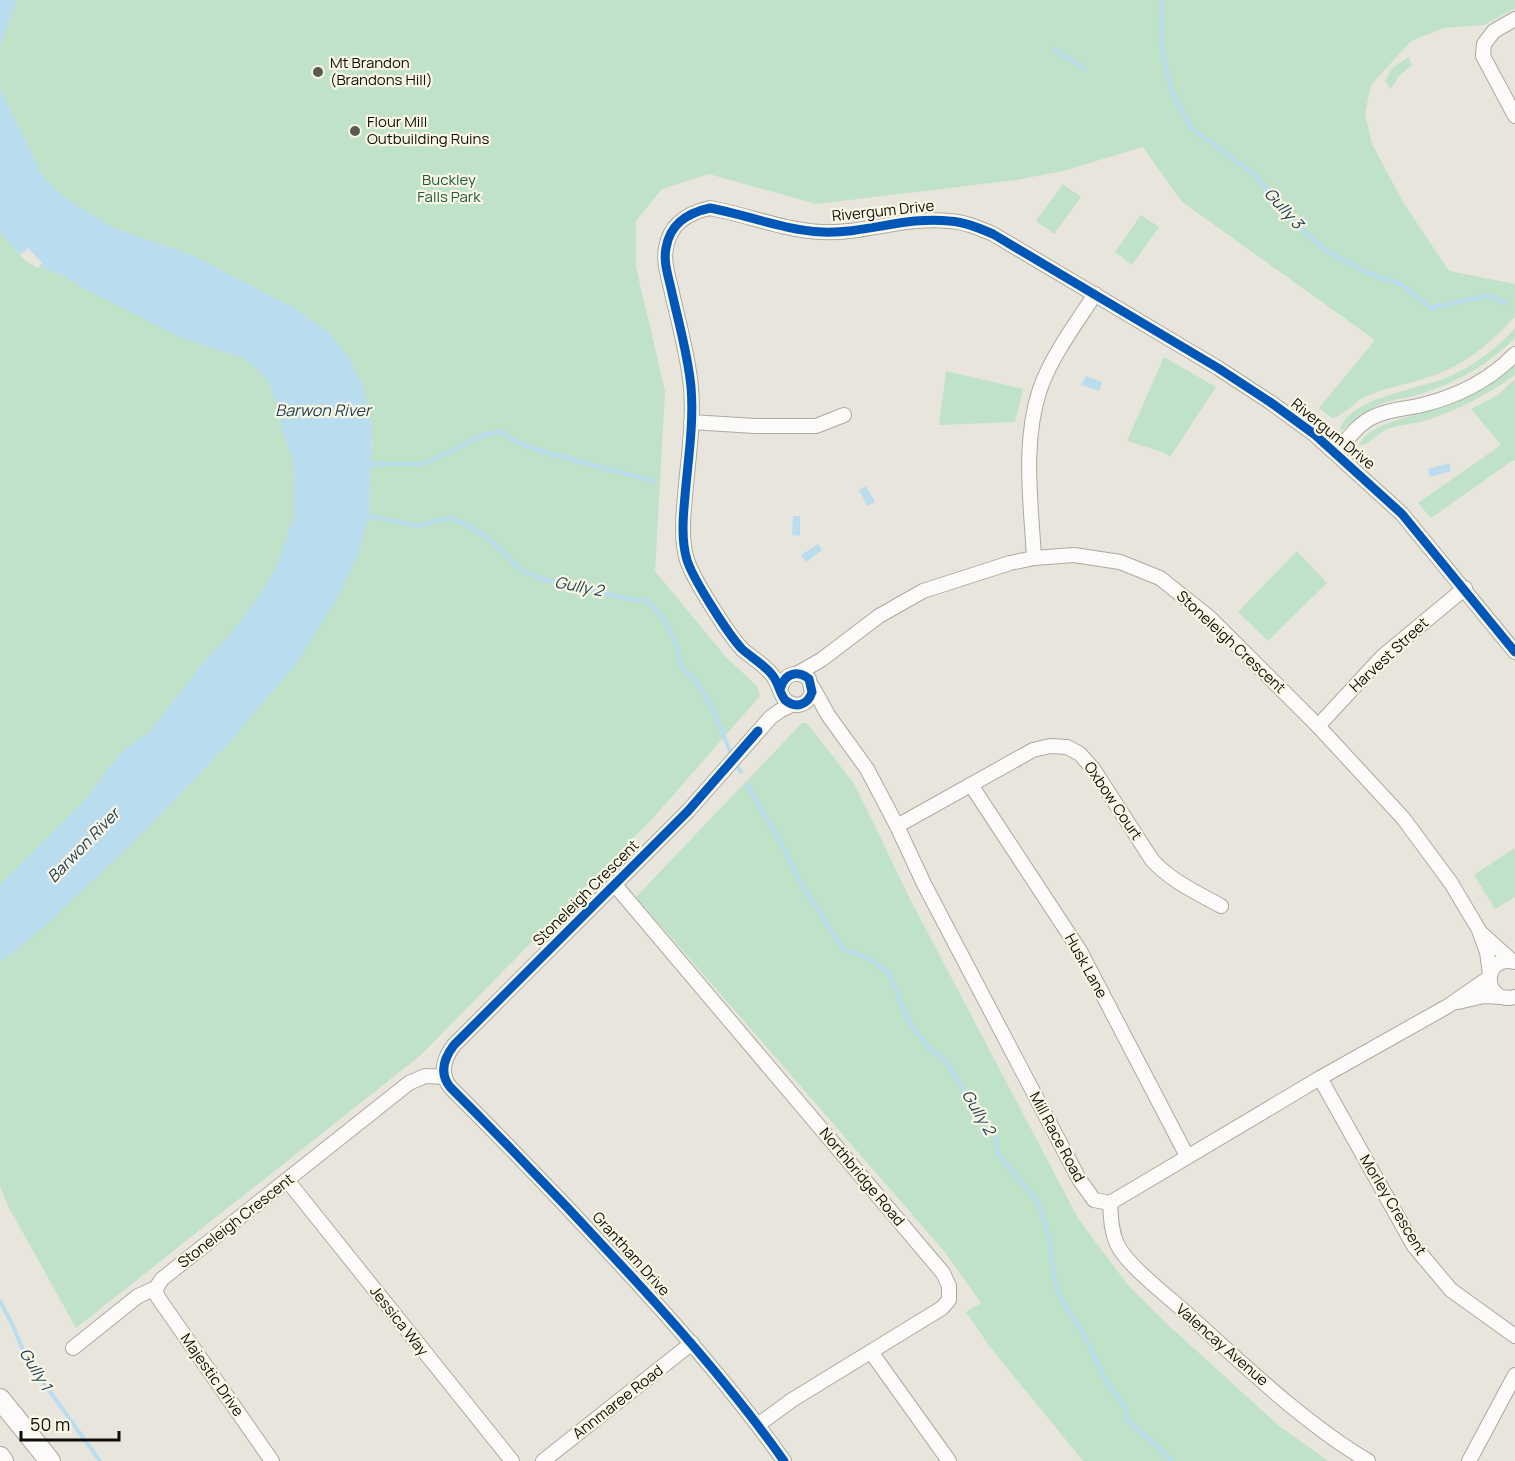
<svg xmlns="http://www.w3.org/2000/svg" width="1515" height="1461" font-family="Manrope,sans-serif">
<rect width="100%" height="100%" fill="#e8e6dc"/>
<g fill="#bfe2c8">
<path d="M17,0H1515V8L1484,25L1444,28L1411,41L1371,85L1365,114L1372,144L1403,202L1449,271L1515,284V316C1493,342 1462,367 1429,377C1408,384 1387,387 1367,396C1354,401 1345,416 1332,418L1319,408L1375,340L1181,201L1143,147L1063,171L1016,180L816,204L709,174L662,189L636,221V267L665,391L655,571L725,656L757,686L760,696L654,817L421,1055L76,1328L8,1206L0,1186V962L13,953L138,838L229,743L297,663L358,554L369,516L372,429L363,386L349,357L328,332L296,309L194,256L114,228L65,198L43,177L0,89V46Z"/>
<polygon points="1409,57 1412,65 1399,76 1391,89 1385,81 1392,68"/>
<polygon points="1063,184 1081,197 1054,234 1036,221"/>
<polygon points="1141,215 1159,227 1132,265 1115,252"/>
<polygon points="0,232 18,253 46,269 62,275 81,287 201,345 241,357 252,365 268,380 276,403 282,431 292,457 295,481 295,513 276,567 257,599 231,633 202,664 151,730 121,752 86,799 0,885"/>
<path d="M1515,328V338C1489,364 1458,382 1423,393C1409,398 1393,399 1378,405C1364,411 1354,424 1340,431C1345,398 1422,389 1448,377C1473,366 1497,349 1515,328Z"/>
<polygon points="1164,357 1216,387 1170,457 1165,453 1127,441"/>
<path d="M1515,366V374L1512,377C1485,396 1456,411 1424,421C1412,424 1399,425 1387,429C1377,434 1370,444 1359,446C1371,418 1429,415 1455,403C1477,393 1496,381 1515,366Z"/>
<polygon points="946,371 1023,389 1015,422 939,425"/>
<polygon points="1515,379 1515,461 1513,460 1431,518 1418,503 1501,445 1471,409 1498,395"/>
<polygon points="1297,551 1327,583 1268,641 1238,612"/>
<polygon points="802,723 807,723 855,785 910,899 1079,1220 1128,1285 1165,1322 1278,1425 1328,1461 1083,1461 990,1347 966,1312 981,1303 944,1251 636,897"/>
<polygon points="1515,848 1515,897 1495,909 1474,875"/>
</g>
<g fill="#badcef">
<polygon points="0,0 17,0 0,46"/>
<polygon points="0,89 43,177 65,198 114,228 194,256 296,309 328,332 349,357 363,386 372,429 369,516 358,554 340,594 297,663 229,743 138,838 48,923 13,953 0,962 0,885 86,799 121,752 151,730 202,664 231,633 257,599 276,567 295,513 295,481 292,457 282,431 276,403 268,380 252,365 241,357 201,345 176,335 81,287 62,275 46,269 18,253 0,232"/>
<polygon points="1086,376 1102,382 1099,391 1081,385"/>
<polygon points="1449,463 1451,471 1430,477 1428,469"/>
<polygon points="866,486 875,502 867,506 859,490"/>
<polygon points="793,516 800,516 800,536 792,535"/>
<polygon points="818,544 822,550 806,562 801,555"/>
</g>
<polygon fill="#e8e6dc" points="28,248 42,263 38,268 26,261 20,255"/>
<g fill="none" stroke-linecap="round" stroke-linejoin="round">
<g stroke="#badcef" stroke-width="4">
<polyline points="1162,0 1161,44 1171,90 1191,128 1254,174 1285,213 1324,249 1363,271 1402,285 1431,308 1488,296 1506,303"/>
<polyline points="1054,49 1085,69"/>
<polyline points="368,464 424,464 482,436 502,431 516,442 547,453 654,481"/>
<polyline points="364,515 418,526 448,518 463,523 487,537 521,570 542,579 633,600 644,599 664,618 675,642 683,670 695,679 712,707 732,756"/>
<polyline points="735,762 741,772"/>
<polyline points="747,785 784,848 799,880 844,950 868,958 889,973 910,1024 929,1048 947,1062 980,1117 994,1131 998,1154 1038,1202 1050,1240 1051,1257 1056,1287 1065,1306 1084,1335 1106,1381 1126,1408 1127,1420 1173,1461"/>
<polyline points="0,1301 12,1324 28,1361 100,1461"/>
</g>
<g stroke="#aaa9a2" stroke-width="16">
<g id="minor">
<polyline points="1515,19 1494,31 1484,44 1483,56 1515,116"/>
<polyline points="691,422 755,426 816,426 844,415"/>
<path d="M1336,452C1347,440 1358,424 1373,417C1389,409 1406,409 1422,405C1458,396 1489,381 1515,354"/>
<path d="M1034,558C1031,502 1022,443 1040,389C1052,355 1076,324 1095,294"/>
<polyline points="798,673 821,660 879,616 923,591 1010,563 1034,558 1074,555 1120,562 1160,578 1210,618 1318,726 1403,818 1451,883 1479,930 1487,952 1490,974"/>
<path d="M781,687C785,673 798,670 809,679L812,692C808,705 796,709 785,700C779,692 779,684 773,676C765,665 752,658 742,649C728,634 693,579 687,560C681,540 683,517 685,496C688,460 694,423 691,387C688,355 679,324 672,293C669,278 663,263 666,248C670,224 687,213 710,208C748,215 783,230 822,232C865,234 906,216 949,221C965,222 979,228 993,234L1218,368L1270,402L1314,434L1402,514L1515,652"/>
<polyline points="813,688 828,715 867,769 897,826 924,884 1079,1179 1094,1200 1110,1203 1320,1078 1448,1006 1490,977"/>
<polyline points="1318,726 1382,657 1465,588"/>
<polyline points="971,785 1080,951 1187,1156"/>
<path d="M897,826L1033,750L1050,746L1067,747L1080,754L1094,770L1152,860C1171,881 1196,892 1221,906"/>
<polyline points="615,885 943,1273 949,1286 949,1300 942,1308 792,1400 759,1424"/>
<polyline points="1482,934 1512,961"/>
<path d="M1515,962C1481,954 1482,1005 1515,997"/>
<polyline points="1458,1002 1484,996 1501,997"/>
<polyline points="1320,1078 1414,1246 1451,1290 1515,1336"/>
<polyline points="287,1180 512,1461"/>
<path d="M1110,1203C1111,1217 1111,1231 1117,1244C1126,1264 1166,1295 1184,1311C1241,1362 1302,1422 1368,1461"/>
<polyline points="156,1288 157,1296 272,1461"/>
<polyline points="73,1348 138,1296 156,1288 162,1279 409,1083 425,1076 445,1077"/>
<polyline points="871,1352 949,1461"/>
<polyline points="543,1461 692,1343"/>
<path d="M784,1461C741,1400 693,1344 642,1288C580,1220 516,1153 450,1087C439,1073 444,1058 454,1045L688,811L771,717L781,710L792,705"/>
<polyline points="1469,1461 1515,1375"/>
</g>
</g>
<g stroke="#aaa9a2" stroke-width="22">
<g id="highway">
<polyline points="0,1399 50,1461"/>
<polyline points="0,1457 3,1461"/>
</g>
</g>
<use href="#minor" stroke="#fcfbfa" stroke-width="14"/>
<use href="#highway" stroke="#fcfbfa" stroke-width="20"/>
<g stroke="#faf6e4" stroke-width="13">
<g id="cycleway">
<path d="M781,687C785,673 798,670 809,679L812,692C808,705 796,709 785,700C779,692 779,684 773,676C765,665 752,658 742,649C728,634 693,579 687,560C681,540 683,517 685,496C688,460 694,423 691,387C688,355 679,324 672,293C669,278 663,263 666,248C670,224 687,213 710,208C748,215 783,230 822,232C865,234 906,216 949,221C965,222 979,228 993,234L1218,368L1270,402L1314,434L1402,514L1515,652"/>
<path d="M758,731L688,811L454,1045C444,1058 439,1073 450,1087C516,1153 580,1220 642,1288C693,1344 741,1400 784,1461"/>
</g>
</g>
<use href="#cycleway" stroke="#0057b8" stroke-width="9"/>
</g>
<g fill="#5a5952" stroke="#faf6e4" stroke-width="2">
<circle cx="318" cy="72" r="6"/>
<circle cx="355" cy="131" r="6"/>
</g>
<g text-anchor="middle" stroke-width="4.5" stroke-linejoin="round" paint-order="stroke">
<g font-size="15" fill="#0e0d07" stroke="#faf6e4" text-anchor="start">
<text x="330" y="68">Mt Brandon<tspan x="330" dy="17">(Brandons Hill)</tspan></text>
<text x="367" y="127">Flour Mill<tspan x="367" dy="17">Outbuilding Ruins</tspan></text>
</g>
<g font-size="15" fill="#1c5d3d" stroke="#faf6e4">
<text x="449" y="185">Buckley<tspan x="449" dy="17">Falls Park</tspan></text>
</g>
<g font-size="15" fill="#0e0d07" stroke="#faf6e4">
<text transform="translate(883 211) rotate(-6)" y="5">Rivergum Drive</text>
<text transform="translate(1333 434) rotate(39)" y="5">Rivergum Drive</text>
<text transform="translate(1231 642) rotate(43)" y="5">Stoneleigh Crescent</text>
<text transform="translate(1389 655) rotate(-43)" y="5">Harvest Street</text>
<text transform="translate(1113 801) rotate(56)" y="5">Oxbow Court</text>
<text transform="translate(586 893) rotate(-45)" y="5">Stoneleigh Crescent</text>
<text transform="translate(1086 966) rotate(61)" y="5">Husk Lane</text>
<text transform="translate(1057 1137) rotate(62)" y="5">Mill Race Road</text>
<text transform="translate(862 1177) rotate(50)" y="5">Northbridge Road</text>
<text transform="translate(1393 1205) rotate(59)" y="5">Morley Crescent</text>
<text transform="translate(236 1221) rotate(-38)" y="5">Stoneleigh Crescent</text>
<text transform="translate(631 1254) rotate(48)" y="5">Grantham Drive</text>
<text transform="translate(399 1321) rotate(52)" y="5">Jessica Way</text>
<text transform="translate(1222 1345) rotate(41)" y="5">Valencay Avenue</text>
<text transform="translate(212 1375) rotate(55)" y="5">Majestic Drive</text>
<text transform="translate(618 1402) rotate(-38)" y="5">Annmaree Road</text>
</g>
<g font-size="16" font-style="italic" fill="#1d4157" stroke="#faf6e4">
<text transform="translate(1284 208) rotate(48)" y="6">Gully 3</text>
<text x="323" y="416">Barwon River</text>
<text transform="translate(579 586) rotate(11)" y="6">Gully 2</text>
<text transform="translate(83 845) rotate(-46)" y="6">Barwon River</text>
<text transform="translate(979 1112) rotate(59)" y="6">Gully 2</text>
<text transform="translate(36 1369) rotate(58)" y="6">Gully 1</text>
</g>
</g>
<path d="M21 1431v9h98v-9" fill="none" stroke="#0e0d07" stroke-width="3"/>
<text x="30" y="1431" font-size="18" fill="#0e0d07" stroke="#faf6e4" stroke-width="4.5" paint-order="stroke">50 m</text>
</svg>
